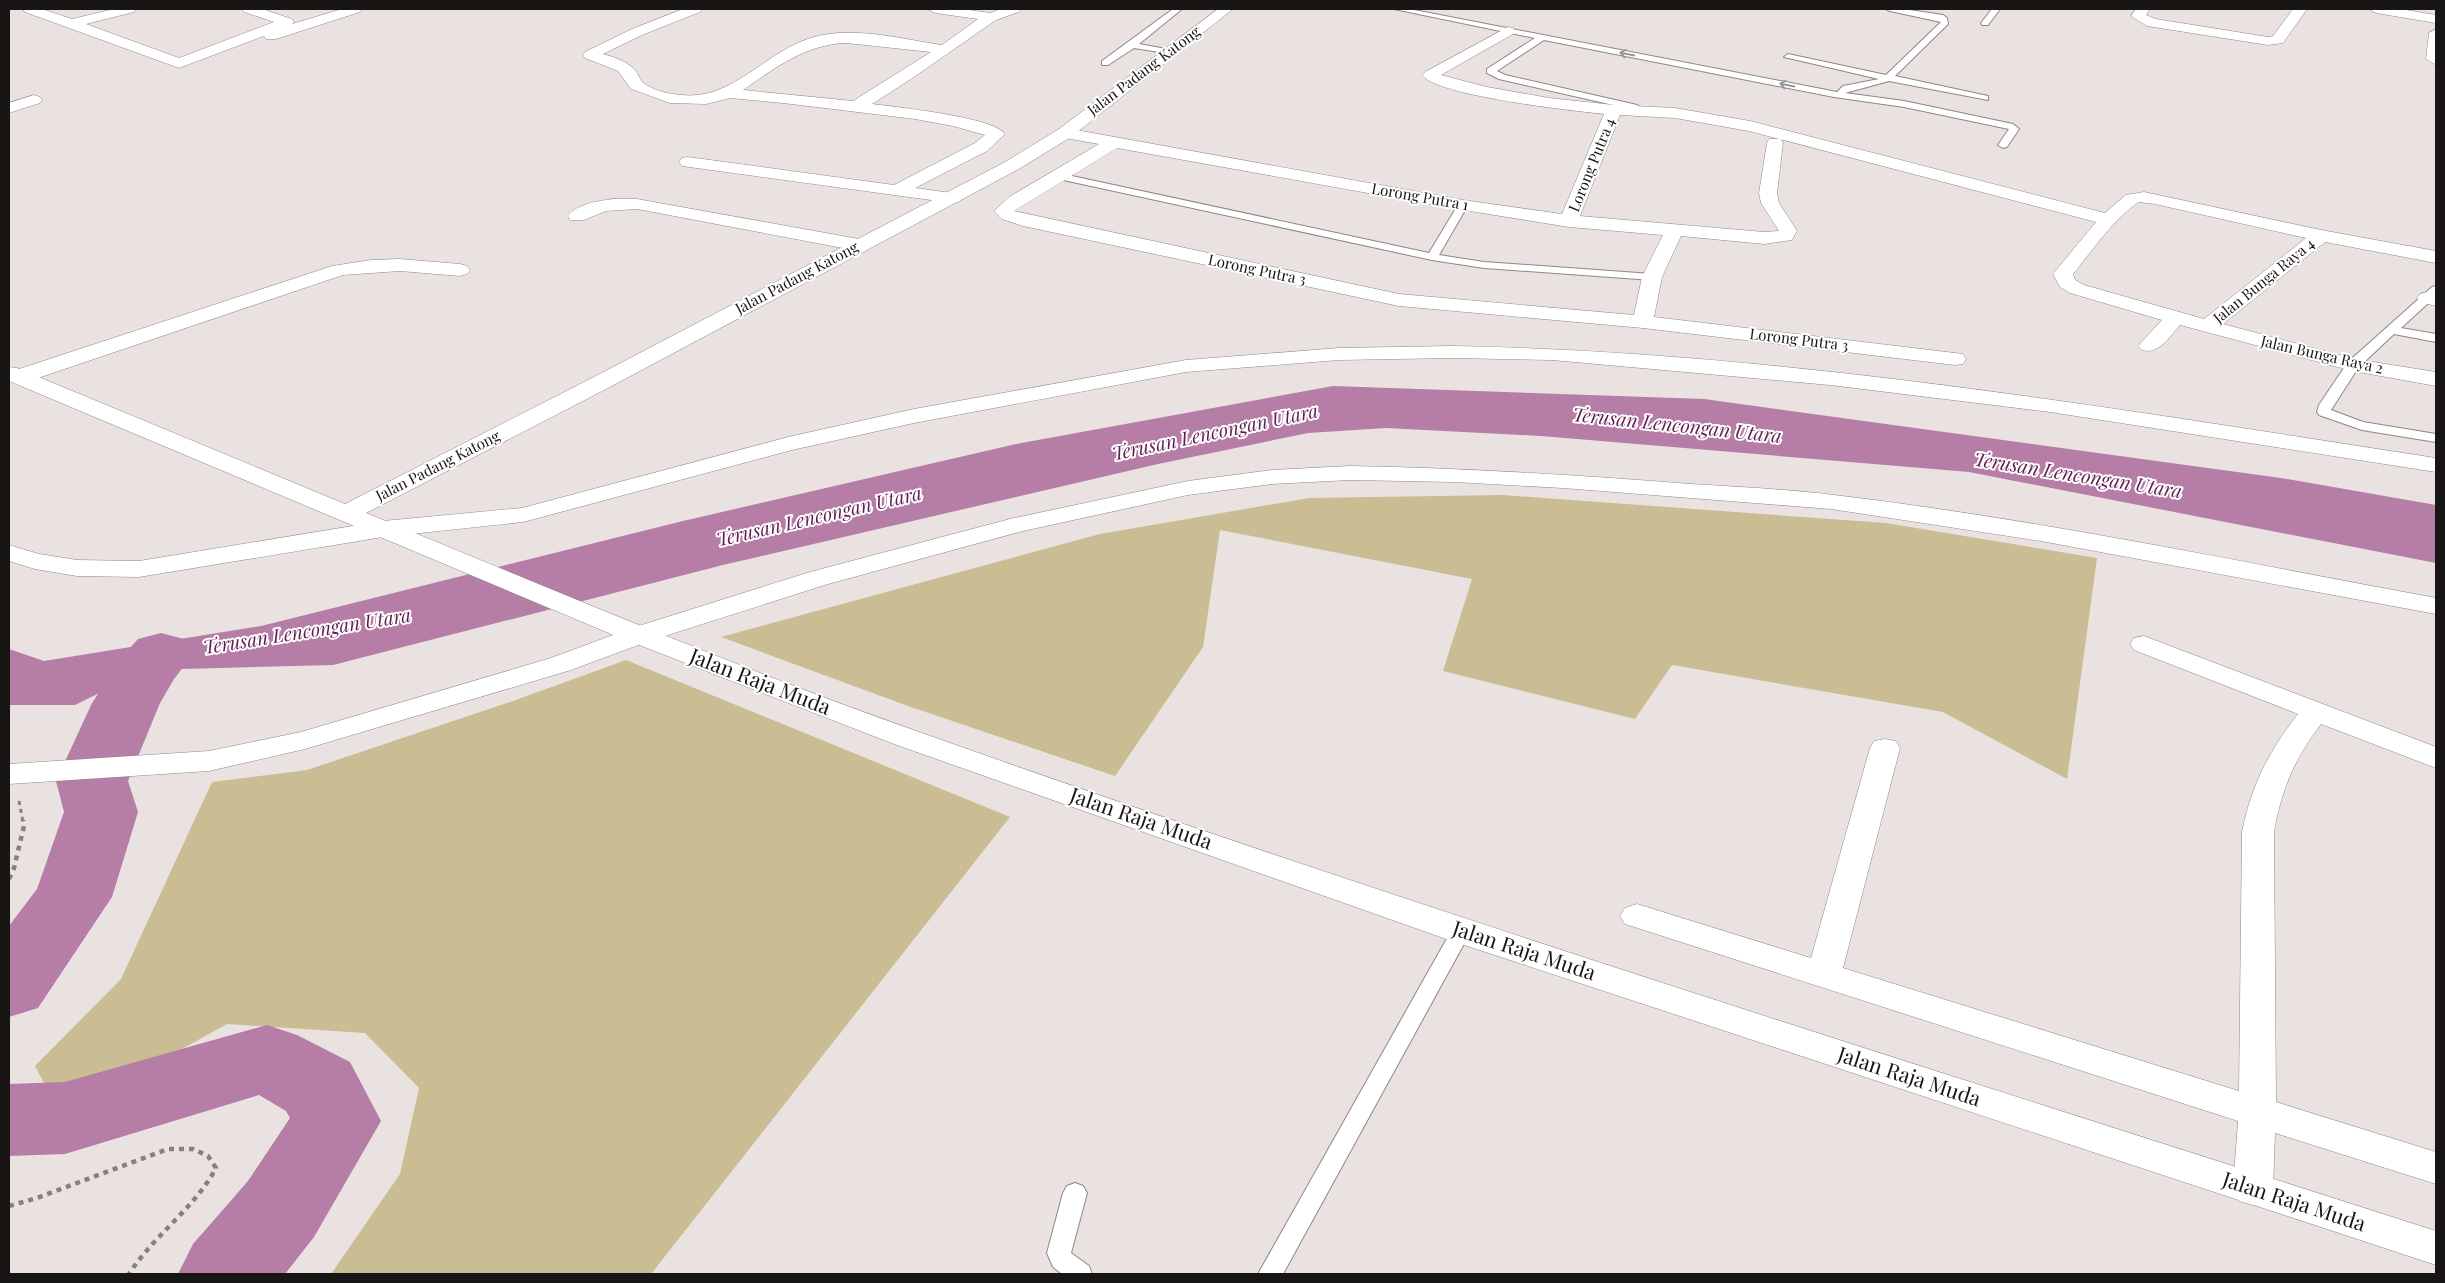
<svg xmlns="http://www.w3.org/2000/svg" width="2445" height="1283" font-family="'Playfair Display',serif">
<rect width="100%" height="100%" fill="#e9e2e0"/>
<g fill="#cabd93">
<polygon points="1502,495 1886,523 2097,558 2067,779 1943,712 1672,665 1635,719 1443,671 1472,579 1220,530 1203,647 1115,776 908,706 721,637 1100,534 1309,498"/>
<polygon points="626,660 1010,817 651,1274 331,1274 400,1174 419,1088 365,1033 227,1024 61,1116 35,1066 121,979 212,782 307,770 513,701"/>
</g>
<polygon fill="#b67da6" points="1333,386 1704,399 2281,478 2436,505 2436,563 1969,472 1541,436 1386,428 1308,433 1158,464 723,565 333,665 146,670 75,705 9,705 9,649 44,661 261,626 683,521 1016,444"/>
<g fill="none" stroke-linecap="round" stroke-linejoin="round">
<g fill="#b67da6" fill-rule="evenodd">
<polygon points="161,633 184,639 194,653 174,679 160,703 128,781 138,812 112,897 38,1008 9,1017 9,926 37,889 64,812 56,781 92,703 123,656 138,639"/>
<polygon points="267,1025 297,1035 350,1062 381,1121 314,1237 285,1274 178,1274 193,1244 248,1181 290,1118 286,1111 259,1095 65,1154 9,1156 9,1084 65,1082"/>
</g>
<g stroke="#8e8786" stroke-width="2">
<g id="service">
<polygon points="1173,9 1182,9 1139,44 1172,50 1172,54 1134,48 1108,65 1102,65 1102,61"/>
<polygon points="1394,9 1409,9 1837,92 1843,86 1879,79 1784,57 1788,54 1886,75 1941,22 1890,11 1886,9 1903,9 1943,15 1947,18 1948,24 1895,76 1988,96 1988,100 1889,81 1845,93 1904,101 2013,124 2019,129 2007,147 2003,148 1998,145 2009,129 1904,107 1834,97 1544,40 1497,71 1505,75 1637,105 1644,111 1639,114 1631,109 1499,79 1487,73 1487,69 1535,38"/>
<polygon points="1992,9 2000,9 1988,25 1982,25 1981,23"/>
<polygon points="1058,173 1429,253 1458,205 1463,202 1468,205 1439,255 1484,262 1652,274 1658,277 1652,280 1484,268 1432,260 1054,178 1053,176"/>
<polygon points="2436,286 2436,296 2401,328 2436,334 2436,342 2394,334 2358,368 2331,410 2363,422 2436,434 2436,442 2362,430 2319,415 2317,412 2319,405 2348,362 2432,287"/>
<polygon points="1461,924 1468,926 1471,931 1283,1274 1258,1274 1454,926"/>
<polygon points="1075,1183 1083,1186 1087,1193 1071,1253 1089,1266 1092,1274 1062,1274 1053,1267 1047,1253 1063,1193 1067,1186"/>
</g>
</g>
<g stroke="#8e8786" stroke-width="1">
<g id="minor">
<polygon points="23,9 42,9 72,19 114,9 136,9 134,12 86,24 179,58 274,22 244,12 242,9 262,9 292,19 294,22 292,24 342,9 362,9 360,12 276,39 266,39 264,36 179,68 25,12"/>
<path d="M683,9H702L700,12L642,35L603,54C614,57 626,61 634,69C638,73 640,81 645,84C655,91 669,94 681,95C733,101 766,50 814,37C854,26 901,39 942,45L978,19L935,13L928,9H963L990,13L1001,9H1021L1019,12L996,20L911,79L872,104C895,107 994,117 1005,134L987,151L915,188L959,194L962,198L959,202L953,203L682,166L679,162L682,158L688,157L894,185L975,143L985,135L953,126L915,119L783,103L730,98L706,104L670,103L631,89L618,71L585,58L583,55L585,52L632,29ZM846,43L931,52L853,101L743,90C775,68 806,44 846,43Z"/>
<polygon points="2136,9 2150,9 2146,15 2156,19 2268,37 2273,36 2293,9 2307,9 2283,43 2268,45 2147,26 2131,16"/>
<polygon points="2369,9 2400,9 2436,15 2436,23 2376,13"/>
<path d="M1508,27L1513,28L1515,31L1513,34L1441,75L1487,87L1549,98L1614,105L1675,108L1750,121L2105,213L2126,195L2144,192L2321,230L2436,251V263L2325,242L2223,324L2354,359L2436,372V386L2353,371L2180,325C2169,337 2159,355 2142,350L2138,346L2162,320L2070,293L2060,287L2053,274L2096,222L1749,131L1675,118L1620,115L1580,216L1764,232L1779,231L1761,203L1759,193L1767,143L1769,139H1781L1783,143L1777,193L1779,203L1797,231L1792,240L1764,244L1681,236L1662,277L1654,317L1955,353L1963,354L1966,359L1963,364L1955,365L1643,328L1399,306L1023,226L1002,219L994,211L1009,197L1099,144L1059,137L1057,133L1059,129L1065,128L1463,200L1562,214L1604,114C1575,111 1437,96 1422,75L1425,72ZM1117,148L1463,210L1569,227L1663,235L1642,277L1634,315L1399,294L1014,211ZM2139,202L2155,204L2306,238L2204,319L2084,285L2075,280L2073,274C2091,252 2115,217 2139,202Z"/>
<polygon points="2436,29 2436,63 2434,64 2426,59 2429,33"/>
<polygon points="34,95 40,97 42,100 40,103 9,113 9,103"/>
<path d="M613,199H637L859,239L866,241L869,245L866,249L859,251L637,209L606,211L584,220H570L568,216C576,204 599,201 613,199Z"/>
<polygon points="400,259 460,264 467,266 470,270 467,274 460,276 400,271 343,275 26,382 18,384 9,379 10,372 332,266 371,260"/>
<polygon points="2427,292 2436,294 2436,306 2420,302 2417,298 2420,294"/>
<path d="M1453,346C1783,352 2110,408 2436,458V472L2050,412L1830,385L1552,360L1453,358L1339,360L1186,372L914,423L792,450L523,522L383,537L139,577L77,576L35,569L9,561V545L39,554L77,560L139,561L383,521L522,508L788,437L914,409L1186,360L1339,348Z"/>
<path d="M1350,466C1464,468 1577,475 1691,484C1738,487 1786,489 1834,495C2036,519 2236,561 2436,598V614L2041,541L1831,509L1563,488L1454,482L1350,480L1272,484L1188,495L1023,531L828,584L649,641L571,670L305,749L209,771L9,784V764L209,751L301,732L551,658L629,629L810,572L1010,519L1188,481L1272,470Z"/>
<path d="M2144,636L2436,747V768L2321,724C2295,758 2281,790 2274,832L2276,1102L2436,1152V1184L2275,1133L2273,1189L2267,1201L2253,1205L2239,1201L2233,1189L2238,1121L1625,924L1620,916L1625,908L1637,904L1811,958L1870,748L1874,741L1885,739L1896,741L1900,748L1843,968L2239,1091L2242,832C2251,786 2269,751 2298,714L2134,650L2130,644L2134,638Z"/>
</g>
</g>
<g stroke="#8e8786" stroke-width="1">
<path id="tertiary" d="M1218,9H1233L1071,137L1017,170L608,388L366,513C549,588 732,666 919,732C1421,910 1929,1068 2436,1231V1265L1449,940L894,744L611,634L9,381V367L17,368L345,504L592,378L1005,162L1059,129Z"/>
</g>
<polyline stroke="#868180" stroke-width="3" stroke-dasharray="4 4" stroke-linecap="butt" points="19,801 23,822"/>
<g stroke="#868180" stroke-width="4.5" stroke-dasharray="5 5" stroke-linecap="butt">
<polyline points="9,879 14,868 24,826 23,820"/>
<path d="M9,1206L37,1198L168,1149H193L208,1156L216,1168C194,1209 154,1235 129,1274"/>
</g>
<use href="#service" fill="#fff" fill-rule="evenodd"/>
<use href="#minor" fill="#fff" fill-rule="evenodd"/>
<use href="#tertiary" fill="#fff" fill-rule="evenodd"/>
</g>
<defs><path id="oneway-shaft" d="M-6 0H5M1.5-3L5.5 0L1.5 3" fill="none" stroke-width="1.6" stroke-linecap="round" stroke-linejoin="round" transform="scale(1.25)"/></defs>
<g stroke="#979696">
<use href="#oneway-shaft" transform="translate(1627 54) rotate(-169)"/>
<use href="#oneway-shaft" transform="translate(1787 85) rotate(-169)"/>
</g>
<g text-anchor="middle" stroke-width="4" stroke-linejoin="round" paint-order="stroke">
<g font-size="15" fill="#181615" stroke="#fff">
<text transform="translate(1144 71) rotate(-37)" y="5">Jalan Padang Katong</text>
<text transform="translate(1592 165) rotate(-68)" y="5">Lorong Putra 4</text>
<text transform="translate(1420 197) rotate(10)" y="5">Lorong Putra 1</text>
<text transform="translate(1257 270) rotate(12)" y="5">Lorong Putra 3</text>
<text transform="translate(797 278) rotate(-28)" y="5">Jalan Padang Katong</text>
<text transform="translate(2264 281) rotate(-39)" y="5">Jalan Bunga Raya 4</text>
<text transform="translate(1799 340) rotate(7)" y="5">Lorong Putra 3</text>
<text transform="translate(2322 355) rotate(13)" y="5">Jalan Bunga Raya 2</text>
<text transform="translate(438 466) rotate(-27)" y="5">Jalan Padang Katong</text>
</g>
<g font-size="19" font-style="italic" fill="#601c51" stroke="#fff">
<text transform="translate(1677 425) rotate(6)" y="7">Terusan Lencongan Utara</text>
<text transform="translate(1215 432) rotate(-12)" y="7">Terusan Lencongan Utara</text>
<text transform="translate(2078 475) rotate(9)" y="7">Terusan Lencongan Utara</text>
<text transform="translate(819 516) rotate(-13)" y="7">Terusan Lencongan Utara</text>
<text transform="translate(307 631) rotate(-9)" y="7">Terusan Lencongan Utara</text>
</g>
<g font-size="21" fill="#181615" stroke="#fff">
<text transform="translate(760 682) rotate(21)" y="7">Jalan Raja Muda</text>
<text transform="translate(1141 819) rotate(19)" y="7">Jalan Raja Muda</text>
<text transform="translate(1524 951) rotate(18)" y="7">Jalan Raja Muda</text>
<text transform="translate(1909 1077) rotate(18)" y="7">Jalan Raja Muda</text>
<text transform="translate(2294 1202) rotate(18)" y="7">Jalan Raja Muda</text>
</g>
</g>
<rect width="2445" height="1283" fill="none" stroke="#181615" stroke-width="20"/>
</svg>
